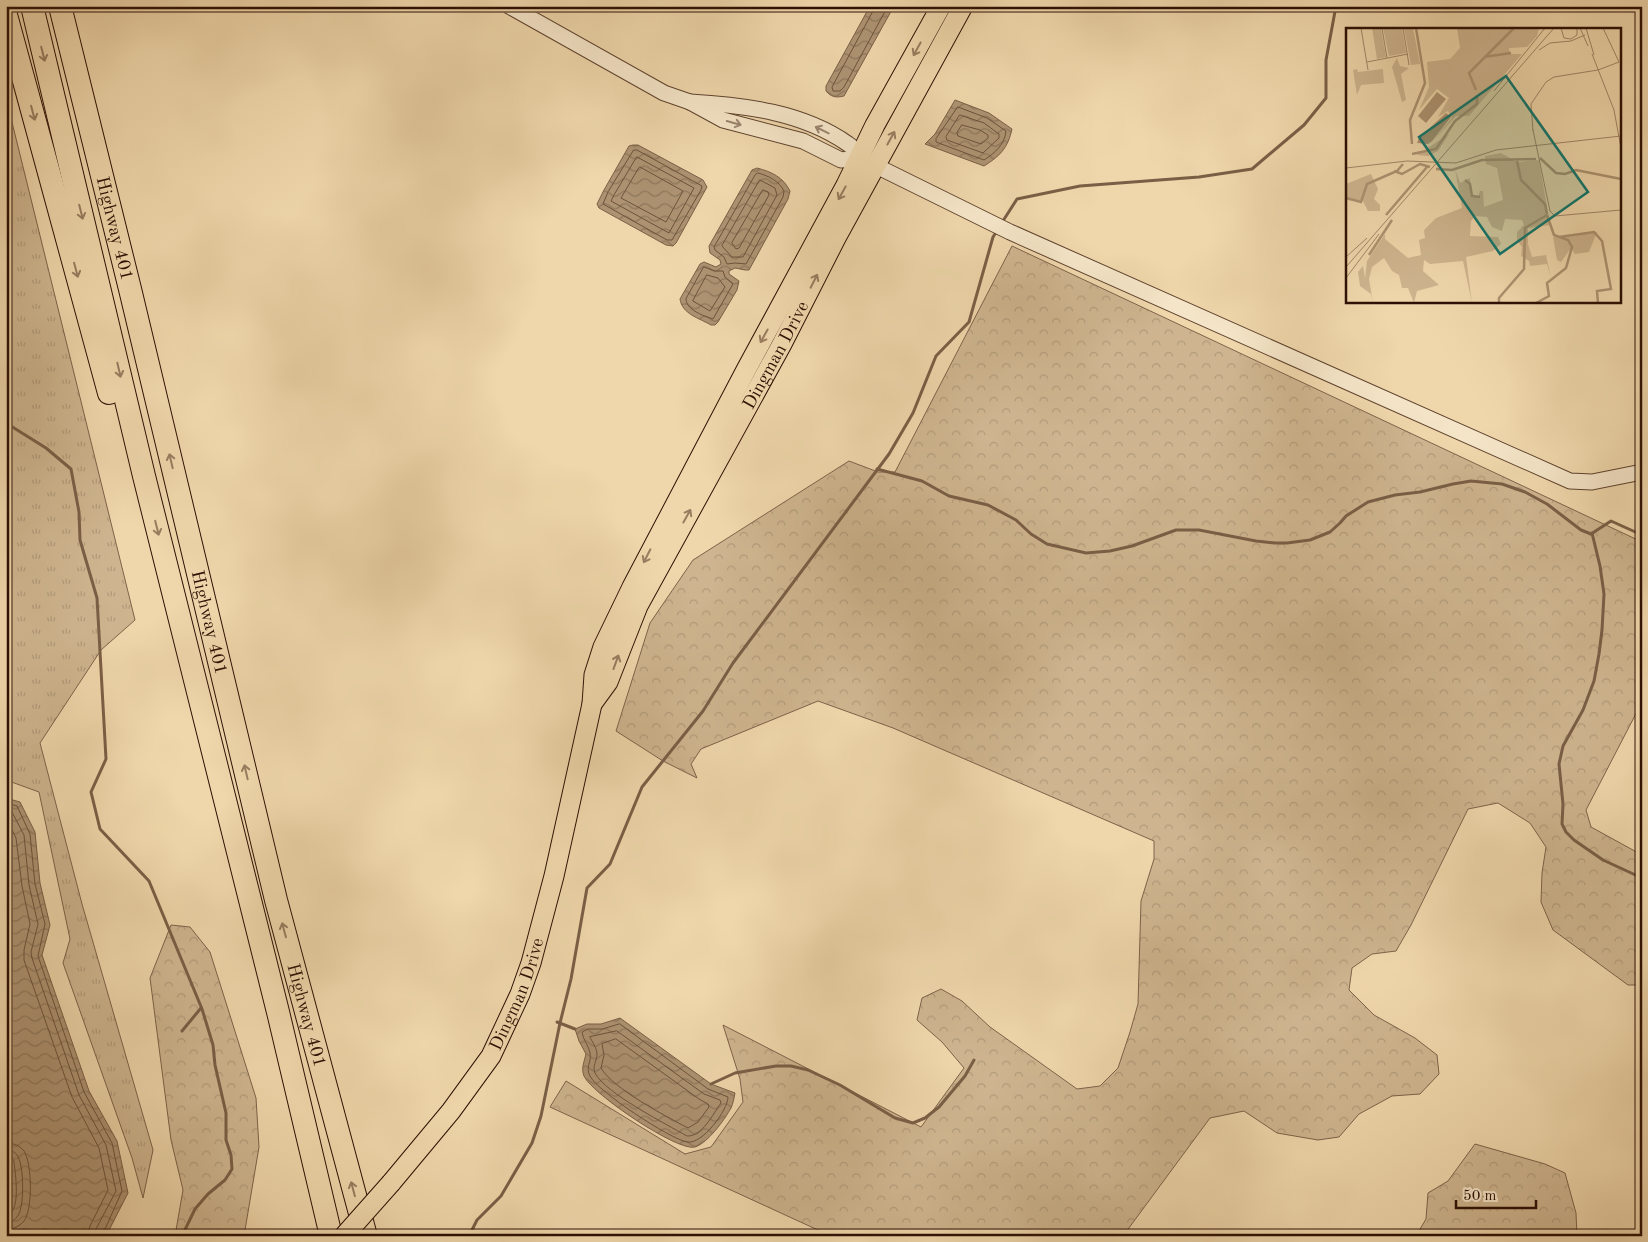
<svg xmlns="http://www.w3.org/2000/svg" width="1648" height="1242" font-family="'Old Standard TT',serif">
<defs>
<pattern id="grass-tufts" width="24" height="20" patternUnits="userSpaceOnUse" patternTransform="scale(1.25)"><rect width="24" height="20" fill="#ceb58f"/><path d="M3 7l-1-3M5 7V3M7 7l1-3M15 17l-1-3M17 17v-4M19 17l1-3" fill="none" stroke="#b19b7a"/></pattern>
<pattern id="forest-crowns" width="20" height="18" patternUnits="userSpaceOnUse" patternTransform="scale(1.25)"><rect width="20" height="18" fill="#ceb58f"/><path d="M2 6a3 3 0 1 1 6 0M12 15a3 3 0 1 1 6 0" fill="none" stroke="#b19b7a"/></pattern>
<pattern id="water-waves" width="16" height="10" patternUnits="userSpaceOnUse" patternTransform="scale(1.25)"><rect width="16" height="10" fill="#ad9372"/><path d="M0 5q4-4 8 0t8 0" fill="none" stroke="#8d775b"/></pattern>
</defs>
<rect width="100%" height="100%" fill="#efd7ab"/>
<filter id="stains"><feTurbulence type="fractalNoise" baseFrequency=".004" numOctaves="4"/><feColorMatrix values="0 0 0 0 .2 0 0 0 0 .09 0 0 0 0 .02 0 0 0 .5 -.17"/></filter>
<radialGradient id="worn" r=".72"><stop offset=".6" stop-color="#630" stop-opacity="0"/><stop offset="1" stop-color="#630" stop-opacity=".3"/></radialGradient>
<polygon fill="url(#grass-tufts)" stroke="#7e624a" points="6,98 135,620 101,650 40,743 82,904 153,1150 143,1198 132,1158 63,963 70,939 39,792 6,780"/>
<g fill="url(#forest-crowns)" stroke="#7e624a">
<polygon points="1012,246 1642,542 1642,702 1586,810 1591,827 1642,855 1642,985 1628,985 1553,930 1541,902 1542,873 1546,847 1530,823 1498,803 1468,809 1411,925 1396,951 1372,954 1352,968 1349,990 1374,1015 1415,1038 1437,1055 1439,1074 1420,1094 1392,1096 1359,1114 1339,1137 1318,1140 1277,1133 1244,1111 1210,1118 1123,1236 831,1236 550,1107 566,1081 685,1154 711,1147 743,1102 740,1079 723,1025 921,1127 964,1068 942,1042 917,1020 922,998 941,989 962,1001 990,1027 1077,1089 1100,1086 1118,1068 1130,1032 1138,1004 1141,901 1154,859 1154,841 893,728 818,701 701,749 691,764 697,778 663,761 616,731 650,623 693,560 849,461 878,472 895,472"/>
<polygon points="171,925 190,927 210,952 256,1098 259,1147 244,1236 175,1236 183,1190 171,1140 150,978"/>
<polygon points="1475,1144 1545,1164 1565,1173 1576,1213 1577,1236 1416,1236 1426,1219 1428,1193 1448,1181"/>
</g>
<g fill="url(#water-waves)" stroke="#7a5f46">
<path d="M870,6H894L844,96C836,98 831,97 826,91V86Z"/>
<path d="M955,100L989,113L1012,129C1008,148 1000,156 984,166L925,144L935,134Z"/>
<polygon points="633,145 638,145 703,180 707,187 676,243 673,246 666,245 599,208 597,204 604,190 629,146"/>
<path d="M757,168C772,172 783,177 790,191L788,199L749,270H745L735,268L729,271V274L739,281L737,290L718,322L715,325H711C699,318 682,314 680,299L700,264L704,262L716,267L721,264L720,260L710,253L709,246L752,170Z"/>
<polygon points="6,798 20,802 35,832 40,883 50,925 42,955 89,1091 117,1141 128,1193 106,1236 6,1236 6,1225 12,1192 6,1143"/>
<path d="M620,1018L711,1084L735,1093C734,1098 733,1104 731,1108C725,1119 708,1143 695,1147C678,1152 592,1094 584,1076C581,1069 584,1062 586,1054L579,1041L575,1029L587,1024H601Z"/>
</g>
<g fill="none" stroke-linecap="round" stroke-linejoin="round">
<g stroke="#6d523b" stroke-width="1">
<polyline points="874,6 873,11 832,87 833,91 840,91 844,87 888,6"/>
<path d="M958,107L987,118L1006,131C1005,144 995,153 984,160L936,142V139Z"/>
<polygon points="960,115 984,123 999,134 999,138 983,153 947,140 946,137"/>
<polygon points="962,125 980,130 988,135 988,138 981,144 958,136 957,133"/>
<polygon points="634,150 637,150 702,186 701,190 672,240 667,240 603,204 608,192"/>
<polygon points="637,157 694,188 669,233 611,201 614,195"/>
<polygon points="640,167 683,191 666,222 621,198 638,169"/>
<path d="M758,173C769,176 779,181 784,191L783,197L746,264L735,263L727,264L724,257L715,250L714,247L755,175Z"/>
<polygon points="760,180 775,188 777,195 743,257 732,257 722,246"/>
<polygon points="763,190 768,192 769,195 739,248 736,249 732,243"/>
<path d="M704,267L715,271H723L725,277L733,284L713,319C704,316 686,310 686,299Z"/>
<polygon points="707,275 718,278 725,287 710,311 693,301"/>
<polyline points="6,803 17,806 30,834 35,884 45,924 38,956 84,1092 112,1143 122,1191 102,1236"/>
<polyline points="6,809 12,812 24,835 29,885 38,924 31,952 32,958 79,1095 106,1145 116,1191 96,1229 95,1236"/>
<polyline points="6,817 16,838 22,886 30,924 24,950 24,960 72,1097 99,1148 108,1190 90,1226 88,1236"/>
<path d="M620,1024L708,1089L728,1097C728,1110 702,1145 687,1142C670,1139 597,1091 590,1076C585,1067 592,1062 590,1053C589,1046 583,1040 582,1032L588,1029H602Z"/>
<path d="M617,1031L704,1094L720,1100L721,1103C713,1114 702,1137 687,1136C666,1124 605,1093 595,1073C592,1066 597,1061 597,1054C597,1048 592,1042 590,1037Z"/>
<path d="M616,1039L699,1099L708,1104L709,1107L698,1122L688,1128C667,1117 612,1088 601,1068L604,1055L602,1044Z"/>
<path d="M6,1143C13,1143 19,1145 24,1151C32,1163 33,1209 24,1221C19,1227 13,1229 6,1229"/>
<path d="M6,1150C11,1151 14,1151 17,1155C24,1163 25,1209 17,1217C14,1221 11,1222 6,1222"/>
<path d="M6,1157H11L14,1161C15,1173 22,1213 6,1216"/>
</g>
<g stroke="#7a5f46" stroke-width="3">
<polyline points="1001,224 1017,199 1080,186 1199,177 1252,169 1304,125 1326,98 1326,60 1336,6"/>
<polyline points="6,423 46,448 71,469 79,512 80,540 97,598 106,759 91,792 100,829 149,881 202,1009 213,1045 215,1065 226,1113 226,1140 231,1155 232,1169 225,1180 208,1194 195,1209 182,1236"/>
<polyline points="877,469 922,481 949,496 988,505 1016,520 1031,534 1047,544 1086,553 1110,551 1132,546 1176,530 1199,530 1256,541 1275,543 1287,543 1310,540 1330,532 1340,523 1346,516 1368,502 1395,495 1420,492 1453,484 1471,481 1502,484 1525,492 1547,504 1581,530 1591,534 1611,521 1642,535"/>
<polyline points="1592,533 1600,566 1604,594 1602,630 1599,654 1594,681 1583,710 1563,746 1559,764 1563,804 1562,824 1566,832 1574,840 1603,860 1642,878"/>
<polyline points="557,1022 575,1029"/>
<polyline points="182,1031 201,1008"/>
<polyline points="711,1084 735,1073 776,1066 791,1066 808,1070 840,1085 895,1118 913,1123 925,1118 939,1107 965,1076 974,1060"/>
<polyline points="469,1236 477,1220 501,1196 532,1143 541,1116 560,1023 571,979 587,888 610,864 642,787 703,711 733,663 889,454 913,413 936,356 969,322 993,237 997,231"/>
</g>
<g stroke="#5e422e" stroke-width="17">
<g id="minor">
<polyline points="509,6 664,93 690,102 723,120 803,141 841,160 860,158"/>
<path d="M690,102C743,105 803,112 848,144C853,147 857,153 860,158L1010,232L1570,481L1592,482L1642,472"/>
</g>
</g>
<g stroke="#2d1004" stroke-width="21">
<g id="major">
<path id="s1" d="M592,704L608,682L638,606L782,344L836,238L963,6"/>
<path id="s2" d="M391,1183L451,1111L491,1056L520,994L531,963L554,876L592,704L594,675L603,647L632,587L746,370L846,185L875,125L941,6"/>
</g>
</g>
<g stroke="#2d1004" stroke-width="24">
<g id="highway">
<polyline points="32,6 144,476 278,1012 331,1236"/>
<path id="s3" d="M60,6L130,289L276,900L366,1236"/>
<polyline points="6,15 109,393"/>
</g>
</g>
<use href="#minor" stroke="#f5e5c8" stroke-width="15"/>
<use href="#major" stroke="#efd7ab" stroke-width="19"/>
<use href="#highway" stroke="#efd7ab" stroke-width="22"/>
<g stroke="#2d1004" stroke-width="21" stroke-linecap="butt">
<polyline id="major-bridge" points="344,1236 391,1183"/>
</g>
<use href="#major-bridge" stroke="#efd7ab" stroke-width="19"/>
</g>
<defs><path id="oneway-shaft" d="M-6 0H5M1.5-3L5.5 0L1.5 3" fill="none" stroke-width="1.6" stroke-linecap="round" stroke-linejoin="round" transform="scale(1.25)"/></defs>
<g stroke="#987d60">
<use href="#oneway-shaft" transform="translate(917 49) rotate(119)"/>
<use href="#oneway-shaft" transform="translate(43 54) rotate(76)"/>
<use href="#oneway-shaft" transform="translate(33 113) rotate(75)"/>
<use href="#oneway-shaft" transform="translate(891 138) rotate(-61)"/>
<use href="#oneway-shaft" transform="translate(842 193) rotate(119)"/>
<use href="#oneway-shaft" transform="translate(81 212) rotate(76)"/>
<use href="#oneway-shaft" transform="translate(76 270) rotate(75)"/>
<use href="#oneway-shaft" transform="translate(814 281) rotate(-63)"/>
<use href="#oneway-shaft" transform="translate(764 336) rotate(119)"/>
<use href="#oneway-shaft" transform="translate(119 370) rotate(77)"/>
<use href="#oneway-shaft" transform="translate(171 461) rotate(-103)"/>
<use href="#oneway-shaft" transform="translate(687 516) rotate(-61)"/>
<use href="#oneway-shaft" transform="translate(157 528) rotate(76)"/>
<use href="#oneway-shaft" transform="translate(647 556) rotate(117)"/>
<use href="#oneway-shaft" transform="translate(616 662) rotate(-70)"/>
<use href="#oneway-shaft" transform="translate(246 772) rotate(-103)"/>
<use href="#oneway-shaft" transform="translate(284 930) rotate(-105)"/>
<use href="#oneway-shaft" transform="translate(353 1189) rotate(-105)"/>
</g>
<g stroke="#9b8570">
<use href="#oneway-shaft" transform="translate(734 123) rotate(16)"/>
<use href="#oneway-shaft" transform="translate(822 130) rotate(-154)"/>
</g>
<g text-anchor="middle" stroke-width="4" stroke-linejoin="round" paint-order="stroke">
<g font-size="18" fill="#2d1004" stroke="#f5e5c8">
<text dy="6" stroke="none"><textPath href="#s3" startOffset="229">Highway 401</textPath></text>
<text dy="6" stroke="none"><textPath href="#s1" startOffset="395">Dingman Drive</textPath></text>
<text dy="6" stroke="none"><textPath href="#s3" startOffset="634">Highway 401</textPath></text>
<text dy="6" stroke="none"><textPath href="#s2" startOffset="229">Dingman Drive</textPath></text>
<text dy="6" stroke="none"><textPath href="#s3" startOffset="1039">Highway 401</textPath></text>
</g>
</g>
<g transform="translate(1346 28)">
<rect width="275" height="275" fill="#efd7ab"/>
<path d="M26,0H35L40,29L31,31ZM37,0H56L60,25L43,28ZM58,0H67L74,36L65,37ZM111,0H193L191,8L181,19L163,20L164,26H176L123,88H110L83,117L106,90L102,83L92,89L103,70L91,61L73,82L83,59L81,34L104,31L114,20Z" fill="#ceb58f"/>
<path d="M136,29L134,37L128,41V51L120,38L128,30ZM51,30L54,38L63,40L55,46L60,72L56,74L46,39ZM11,41L12,44L37,41L38,55L15,57L11,67L7,42ZM103,106L92,123L82,128L71,127ZM155,125L171,134L193,132L204,197L182,200V216L186,229L200,227L205,250L201,236L184,238L183,233L175,228L176,219L171,212V204L178,197L176,192L159,191L156,203L146,199L141,189L129,188L125,193L124,208L152,209L155,216L147,223L120,229L126,275L117,233L84,236L78,232L77,243L93,257L71,263L68,275L62,260H56L53,247L46,243L38,230L26,239L23,251L27,275L25,266L14,258L12,244L17,238L19,250L21,233L39,206V211L62,230L75,227L73,212L79,210L78,202L90,190L116,180L109,141L114,155L124,150L126,169H132L134,163H137L138,179L157,172L151,140L140,136L139,128ZM25,146L32,161L28,171L34,177V183H22L17,173L0,172V156ZM251,204L243,224L229,226L225,220L215,234L211,232L207,209Z" fill="#ceb58f"/>
<path d="M91,64L100,71L80,95L72,88ZM100,85L105,89L86,113L82,116L71,115L73,110Z" fill="#ad9372"/>
<path fill="none" stroke="#ad9372" stroke-width="2.5" d="M138,29L165,25M130,62L123,45L168,0M66,116L64,92L79,55L70,0M66,126L90,121L109,93L131,76V67M194,130L210,145L219,146L230,142L275,151M171,133L175,152L199,176L201,186M90,141L106,142L136,132L190,131M48,143L56,146L74,136L84,139M119,152L124,156L126,168L134,169M0,170L15,174L21,156L51,143L57,136M40,187L81,139M213,209L248,204L256,213L265,261L251,263L252,275M23,227L46,192M153,275V270L178,241L179,200L201,187M190,275L203,268L201,255L220,240L226,219L222,212L208,207L201,187"/>
<path fill="none" stroke="#a18768" stroke-width="1" d="M15,0L22,42M36,0L41,30M57,0L63,37M215,0L218,10L225,11L231,7V0M234,0L242,18M240,0L248,27M193,22L204,15L225,13L239,7M246,26L268,82L275,120M21,34L62,26M252,42L273,34L257,0M148,63L199,0M187,102L204,183L209,188L275,182M187,103L185,76L200,54L208,49L252,42M61,133L110,135L150,122L275,108M0,140L61,133M0,229L21,210M0,239L208,0M0,250L33,206"/>
<path fill="#0f766e" fill-opacity="0.15" stroke="#0f766e" stroke-width="2.5" d="M160,48L242,164L154,226L73,109Z"/>
<rect width="275" height="275" fill="none" stroke="#2d1004" stroke-width="2.5"/>
</g>
<rect width="1648" height="1242" fill="none" stroke="#efd7ab" stroke-width="25"/>
<rect x="8" y="8" width="1633" height="1227" fill="none" stroke="#2d1004" stroke-width="2.5"/>
<rect x="12" y="12" width="1623" height="1217" fill="none" stroke="#2d1004"/>
<path d="M1456 1200v8h80v-8" fill="none" stroke="#2d1004" stroke-width="2.5"/>
<text x="1463" y="1200" font-size="15" fill="#2d1004" stroke="#f5e5c8" stroke-width="4" paint-order="stroke">50 m</text>
<rect width="100%" height="100%" filter="url(#stains)"/>
<rect width="100%" height="100%" fill="url(#worn)"/>
</svg>
